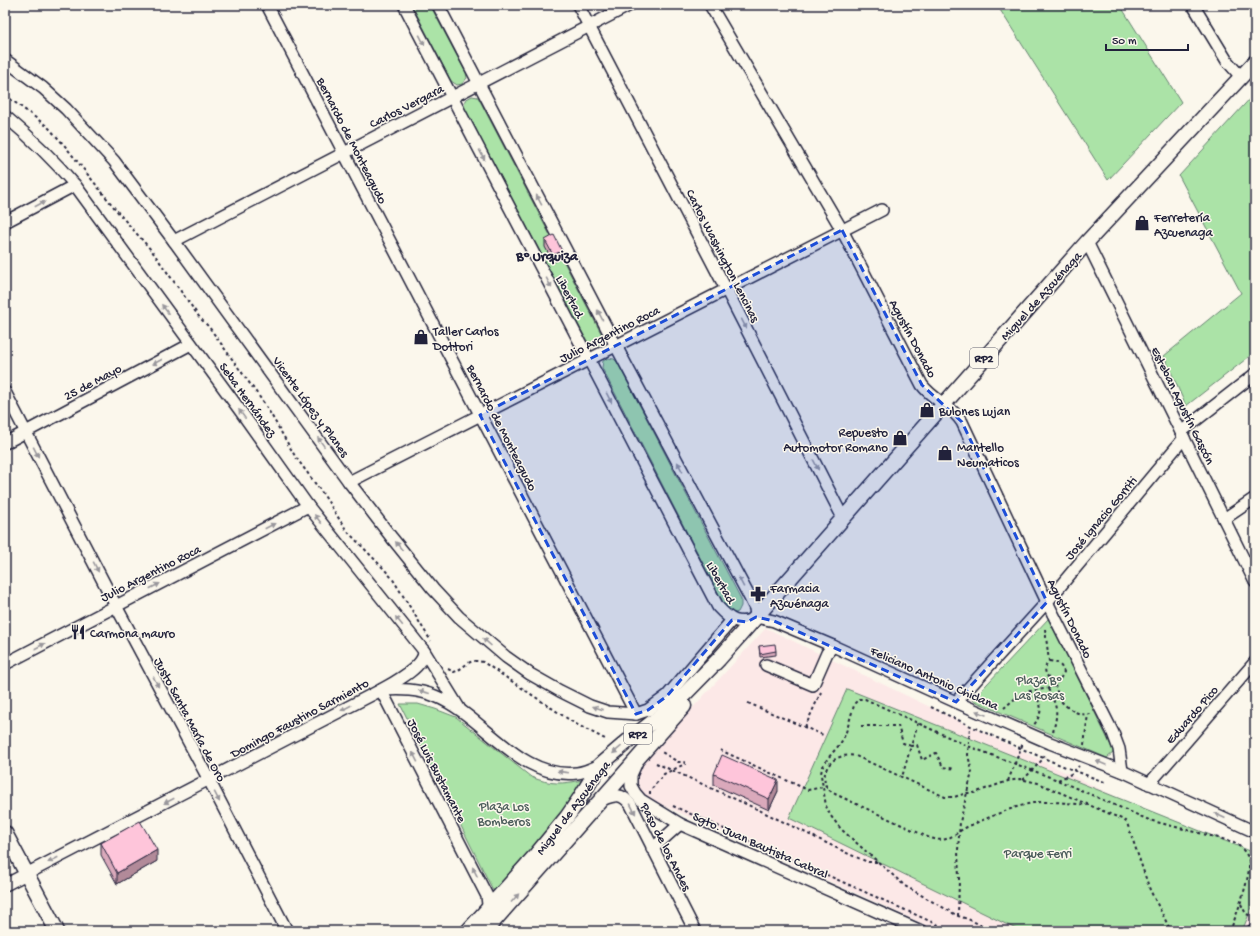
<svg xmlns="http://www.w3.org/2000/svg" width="1260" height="936" font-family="'Gochi Hand',sans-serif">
<rect width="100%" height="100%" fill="#fbf7ec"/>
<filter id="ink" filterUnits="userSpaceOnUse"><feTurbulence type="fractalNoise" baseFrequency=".025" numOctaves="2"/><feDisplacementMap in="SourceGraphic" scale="8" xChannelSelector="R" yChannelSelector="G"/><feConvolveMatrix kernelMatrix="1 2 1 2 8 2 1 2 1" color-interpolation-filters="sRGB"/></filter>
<g filter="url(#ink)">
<polygon fill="#fce8e7" points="766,628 1146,811 1255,881 1255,931 939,931 647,798 641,792 637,781 638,770 640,765"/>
<g fill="#abe3a7" stroke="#668271">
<polygon points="412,5 430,5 466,73 467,78 462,84 457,85 451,81"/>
<polygon points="997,5 1120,5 1181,102 1108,180"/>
<polygon points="1255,93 1255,352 1186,406 1164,356 1241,293 1179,176"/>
<path d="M472,96L478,97L602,335C604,340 601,344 596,347L591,346L587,341L464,107L465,100Z"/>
<path d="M608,358L614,359L617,362L741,599V606L738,612C731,615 727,610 724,604L602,368L603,361Z"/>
<polygon points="1049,618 1114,752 1107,758 972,700"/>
<polygon points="847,689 1255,853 1255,900 1242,931 1020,931 789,818"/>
<path d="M400,704H418L435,709L456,717L531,777C551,785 562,784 583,780L566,806L495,894Z"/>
</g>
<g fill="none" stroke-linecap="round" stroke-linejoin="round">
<g stroke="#22223b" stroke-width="14">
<g id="minor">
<polyline points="267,5 636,714"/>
<path d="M404,5L718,607C730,620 738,626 756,618"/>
<polyline points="438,5 616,346 750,598 755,608 756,617"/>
<polyline points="578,5 726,289 843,518"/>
<path d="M710,5L842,230L922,385C933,400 952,406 962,422L1047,602L1113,733L1119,749L1122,771"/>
<polyline points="1193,5 1227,61 1241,77"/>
<polyline points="5,60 43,88 66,109 114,161 174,241 349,482 392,538 433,589 459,617 506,657 530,674 560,691 590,706 608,712 636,714 648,710 667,696 732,620"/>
<path d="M5,116C30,137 54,160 75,185L239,409L308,506L424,651L459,708"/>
<polyline points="5,222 75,185"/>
<polyline points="174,241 630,5"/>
<polyline points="1087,242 1255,582"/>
<polyline points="5,392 116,606 209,780 287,931"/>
<polyline points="1181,432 1255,374"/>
<polyline points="5,443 191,344"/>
<polyline points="349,482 882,210"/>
<polyline points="1224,519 1255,498"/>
<polyline points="756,617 774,621 833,646 956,702 1050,743 1122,771 1255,832"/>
<polyline points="5,664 308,506"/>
<polyline points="766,665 813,685 827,653 833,646"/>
<polyline points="381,690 487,896 489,914"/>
<path d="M383,690C401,689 418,689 435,696C485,716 518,780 577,773C585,772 593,768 600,765"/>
<polyline points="956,702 1047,602 1184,438"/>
<polyline points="636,764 631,775 631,786 635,793 641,800 680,824 921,931"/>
<polyline points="1149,784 1255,662"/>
<path d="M601,800C615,795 621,792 631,805L695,931"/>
<polyline points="652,849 680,824"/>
<path d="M5,885L381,690C393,683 425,667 424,651"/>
<polyline points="1252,931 1255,929"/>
</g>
</g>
<g stroke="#22223b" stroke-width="17">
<g id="major">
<polyline points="5,833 57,931"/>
<polyline points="468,931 535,856 567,817 580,798 600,765 628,741 673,706 719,659 1087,242 1255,62"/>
<polyline points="485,931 684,706"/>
</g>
</g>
<g stroke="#22223b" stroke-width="2" stroke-dasharray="3 3" stroke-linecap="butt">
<polyline points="5,95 48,127 65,146 121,216 152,251 200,318 209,327 266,406 295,456 323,494 347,531 385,570 392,578 431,641"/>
<path d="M1045,629L1049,661C1040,672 1049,677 1055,686C1057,689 1057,694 1059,698C1063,705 1074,713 1082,714C1085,715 1089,714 1091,714"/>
<path d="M448,669L454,672C467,667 467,658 483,662L574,723L605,739"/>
<path d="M1048,689C1058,708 1058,712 1053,732"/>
<path d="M1029,691C1043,702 1044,710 1034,725"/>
<polyline points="748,703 823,735"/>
<path d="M931,707C988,735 1048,761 1107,783"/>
<path d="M1004,708C1011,702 1020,693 1030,691C1049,687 1053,693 1064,672C1061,664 1057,662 1049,661"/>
<polyline points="918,723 911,746 917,745 922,760 936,753 943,767 955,769"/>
<polyline points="861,726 898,726 903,743 911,746 902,777"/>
<polyline points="805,727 821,692"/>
<polyline points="1084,745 1088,714"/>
<polyline points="720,750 808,790 823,787 826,785"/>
<polyline points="656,763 759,810 851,855 868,862 877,862"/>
<polyline points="1023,780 1042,760 1046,753"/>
<polyline points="1058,780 1071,774 1079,766"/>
<polyline points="1008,781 1023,743"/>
<polyline points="650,794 650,791 664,774 685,764 684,762 678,762 660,751"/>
<path d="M1089,805C1071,804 1051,800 1033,803C1011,807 990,817 969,826C953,833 950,844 930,838L835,794C832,792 828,790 826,785C821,774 829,760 840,757C845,755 850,755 856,756L945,797H954L967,793H974L1008,781L1020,779L1038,783L1124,820L1127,823L1150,890L1171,931"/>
<polyline points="673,806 952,931"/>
<polyline points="1241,904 1246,914 1255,917"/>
<polyline points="958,916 959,879 958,850 960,822 972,772 968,755 970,726"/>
<path d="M993,931L968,919L958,916L905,886L841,829L830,815L826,806L821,775C821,763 833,753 840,744C848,732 850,716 855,703L859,699H865L968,746L1055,779L1149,820L1234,842C1240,846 1248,854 1249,861C1251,877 1236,916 1230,931"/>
</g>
<use href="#minor" stroke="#fbf7ec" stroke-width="11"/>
<use href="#major" stroke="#fbf7ec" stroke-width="14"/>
</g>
<g fill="#daa9bb" stroke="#22223b">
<polygon points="545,240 562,258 553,262 545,247"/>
<polygon points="759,646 776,651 776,655 760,657"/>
<polygon points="714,774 778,791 769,810 714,785"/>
<polygon points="101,843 157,861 117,884 101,855"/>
</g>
<g fill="#b28a99" stroke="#22223b">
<polygon points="562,251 562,258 553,262 553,255"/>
<polygon points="778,780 778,791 769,810 769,799"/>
<polygon points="157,850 157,861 117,884 117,873"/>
</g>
<g fill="#fec5da" stroke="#22223b">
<polygon points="554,235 562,251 553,255 545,240"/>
<polygon points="775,644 776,651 760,654 759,646"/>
<polygon points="722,755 778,780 769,799 714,774"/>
<polygon points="140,821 157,850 117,873 101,843"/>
<polygon points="872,926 875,931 863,931"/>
<polygon points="821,928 823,931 815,931"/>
</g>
<defs><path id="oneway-solid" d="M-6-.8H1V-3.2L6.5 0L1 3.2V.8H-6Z"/></defs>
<g fill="#99979c">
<use href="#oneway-solid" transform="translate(422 40) rotate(63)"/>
<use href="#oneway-solid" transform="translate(482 155) rotate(62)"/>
<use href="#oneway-solid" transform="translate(539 200) rotate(-118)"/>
<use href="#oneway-solid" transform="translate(40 204) rotate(-28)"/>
<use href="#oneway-solid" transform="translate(549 283) rotate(62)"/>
<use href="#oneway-solid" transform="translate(165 309) rotate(-126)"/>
<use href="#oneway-solid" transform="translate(600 315) rotate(-118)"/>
<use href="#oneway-solid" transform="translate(744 324) rotate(63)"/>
<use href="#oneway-solid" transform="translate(157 362) rotate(152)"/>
<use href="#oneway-solid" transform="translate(609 398) rotate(63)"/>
<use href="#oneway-solid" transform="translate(242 414) rotate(-126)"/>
<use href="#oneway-solid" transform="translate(321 442) rotate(-126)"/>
<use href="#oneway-solid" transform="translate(36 452) rotate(63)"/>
<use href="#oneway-solid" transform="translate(816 465) rotate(63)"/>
<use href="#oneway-solid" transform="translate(680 467) rotate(-118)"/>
<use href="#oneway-solid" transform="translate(318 519) rotate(-128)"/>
<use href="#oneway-solid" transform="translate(270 526) rotate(-27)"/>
<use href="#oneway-solid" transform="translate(399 546) rotate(-129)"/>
<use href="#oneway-solid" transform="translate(96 567) rotate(63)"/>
<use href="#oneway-solid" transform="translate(741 582) rotate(-118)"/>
<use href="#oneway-solid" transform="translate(155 586) rotate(-27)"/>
<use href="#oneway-solid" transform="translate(399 621) rotate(-129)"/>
<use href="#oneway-solid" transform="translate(487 642) rotate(-138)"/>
<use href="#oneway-solid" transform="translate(40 646) rotate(-28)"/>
<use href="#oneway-solid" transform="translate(862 660) rotate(-155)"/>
<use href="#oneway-solid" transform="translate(156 682) rotate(62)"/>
<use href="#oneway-solid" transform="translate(424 692) rotate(-165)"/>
<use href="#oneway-solid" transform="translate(346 708) rotate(152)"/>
<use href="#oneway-solid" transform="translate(598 708) rotate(-161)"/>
<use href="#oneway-solid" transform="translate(981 713) rotate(-157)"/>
<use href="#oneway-solid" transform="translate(617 750) rotate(140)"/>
<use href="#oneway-solid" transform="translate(415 757) rotate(-117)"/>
<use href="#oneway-solid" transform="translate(1101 763) rotate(-157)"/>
<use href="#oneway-solid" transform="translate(563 772) rotate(-173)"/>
<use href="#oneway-solid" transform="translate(217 797) rotate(63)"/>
<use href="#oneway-solid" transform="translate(169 801) rotate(153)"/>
<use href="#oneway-solid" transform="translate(633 809) rotate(62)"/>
<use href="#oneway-solid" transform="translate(1220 816) rotate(-156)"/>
<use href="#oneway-solid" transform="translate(53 860) rotate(153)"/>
<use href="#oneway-solid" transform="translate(475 872) rotate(-117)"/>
<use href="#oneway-solid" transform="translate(515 898) rotate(-48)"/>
</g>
</g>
<path fill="#1d4ed8" fill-opacity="0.2" stroke="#1d4ed8" stroke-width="3" stroke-dasharray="8 5" stroke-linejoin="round" d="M842,230L922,385L962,422L1047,602L956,702L774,621L756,617L747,622L732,620L667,696L648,710L636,714L480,415Z"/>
<defs>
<g id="shop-bare" transform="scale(1.2)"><path d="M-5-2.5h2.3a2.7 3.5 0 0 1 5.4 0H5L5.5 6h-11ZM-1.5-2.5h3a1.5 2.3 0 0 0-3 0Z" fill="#22223b" stroke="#fbf7ec" stroke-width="2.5" paint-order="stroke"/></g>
<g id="pharmacy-bare" transform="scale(1.2)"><path d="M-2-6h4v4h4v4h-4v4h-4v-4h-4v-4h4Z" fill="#22223b" stroke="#fbf7ec" stroke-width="2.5" paint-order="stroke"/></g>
<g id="restaurant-bare" transform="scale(1.2)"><path d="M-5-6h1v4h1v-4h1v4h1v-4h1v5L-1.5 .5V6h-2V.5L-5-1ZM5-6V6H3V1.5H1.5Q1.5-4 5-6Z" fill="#22223b" stroke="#fbf7ec" stroke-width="2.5" paint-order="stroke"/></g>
</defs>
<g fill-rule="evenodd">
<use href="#shop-bare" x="1142" y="223"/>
<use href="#shop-bare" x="421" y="337"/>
<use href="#shop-bare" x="927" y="410"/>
<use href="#shop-bare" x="900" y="438"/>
<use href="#shop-bare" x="945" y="453"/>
<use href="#pharmacy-bare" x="758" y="594"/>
<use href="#restaurant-bare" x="78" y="632"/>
</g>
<g text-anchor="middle" stroke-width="3" stroke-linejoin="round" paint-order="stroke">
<g fill="#fbf7ec" stroke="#636270" stroke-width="1">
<rect x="970" y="348" width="28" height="20" rx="3"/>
<rect x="624" y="724" width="28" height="20" rx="3"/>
</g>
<g font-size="12" font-weight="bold" fill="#22223b">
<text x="984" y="362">RP2</text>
<text x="638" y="738">RP2</text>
</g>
<g font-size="13" fill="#22223b" stroke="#fbf7ec">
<text transform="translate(406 105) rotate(-27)" y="5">Carlos Vergara</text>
<text transform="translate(353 140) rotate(63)" y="5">Bernardo de Monteagudo</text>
<text transform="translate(724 255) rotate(63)" y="5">Carlos Washington Lencinas</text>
<text transform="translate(1040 295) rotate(-48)" y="5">Miguel de Azcuénaga</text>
<text transform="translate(571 296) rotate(62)" y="5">Libertad</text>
<text transform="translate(609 333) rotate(-27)" y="5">Julio Argentino Roca</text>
<text transform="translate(914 338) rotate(62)" y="5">Agustín Donado</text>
<text transform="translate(92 381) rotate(-28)" y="5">25 de Mayo</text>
<text transform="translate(249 399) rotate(54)" y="5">Seba Hernández</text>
<text transform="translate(1184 405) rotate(64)" y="5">Esteban Agustín Gascón</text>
<text transform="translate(312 406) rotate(54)" y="5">Vicente López y Planes</text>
<text transform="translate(503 427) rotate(63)" y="5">Bernardo de Monteagudo</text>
<text transform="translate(1100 517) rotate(-50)" y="5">José Ignacio Gorriti</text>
<text transform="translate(150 572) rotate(-27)" y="5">Julio Argentino Roca</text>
<text transform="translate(722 582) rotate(60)" y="5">Libertad</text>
<text transform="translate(1071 618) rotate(64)" y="5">Agustín Donado</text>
<text transform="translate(935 677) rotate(24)" y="5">Feliciano Antonio Chiclana</text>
<text transform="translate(1191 714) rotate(-49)" y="5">Eduardo Pico</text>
<text transform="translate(299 717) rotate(-28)" y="5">Domingo Faustino Sarmiento</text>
<text transform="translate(191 719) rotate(62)" y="5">Justo Santa María de Oro</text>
<text transform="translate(438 770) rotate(63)" y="5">José Luis Bustamante</text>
<text transform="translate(572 807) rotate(-53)" y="5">Miguel de Azcuénaga</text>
<text transform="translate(761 844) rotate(24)" y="5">Sgto. Juan Bautista Cabral</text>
<text transform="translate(667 846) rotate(63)" y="5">Paso de los Andes</text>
</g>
<g font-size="13" fill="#22223b" stroke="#fbf7ec" text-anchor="start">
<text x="1154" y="221">Ferretería<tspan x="1154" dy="15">Azcuenaga</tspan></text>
<text x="433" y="335">Taller Carlos<tspan x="433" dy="15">Dottori</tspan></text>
<text x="939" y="415">Bulones Lujan</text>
<text x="888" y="436" text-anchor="end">Repuesto<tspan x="888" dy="15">Automotor Romano</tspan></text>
<text x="957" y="451">Mantello<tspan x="957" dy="15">Neumaticos</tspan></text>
<text x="770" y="592">Farmacia<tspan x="770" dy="15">Azcuénaga</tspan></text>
<text x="90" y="637">Carmona mauro</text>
</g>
<g font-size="13" fill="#4b5c5b" stroke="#fbf7ec">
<text x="1039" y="684">Plaza Bº<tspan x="1039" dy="15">Las Rosas</tspan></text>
<text x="504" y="810">Plaza Los<tspan x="504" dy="15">Bomberos</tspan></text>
<text x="1038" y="857">Parque Ferri</text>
</g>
<g font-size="14" font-weight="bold" fill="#22223b" stroke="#fbf7ec">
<text x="547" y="260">Bº Urquiza</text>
</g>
</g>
<rect width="1260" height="936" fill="none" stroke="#fbf7ec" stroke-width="20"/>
<rect x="10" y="10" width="1240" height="916" fill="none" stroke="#22223b" stroke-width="1.5" filter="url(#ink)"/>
<path d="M1106 44v6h82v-6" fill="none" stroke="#22223b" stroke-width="2"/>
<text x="1112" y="44" font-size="12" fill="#22223b" stroke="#fbf7ec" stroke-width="3" paint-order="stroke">50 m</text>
</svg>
